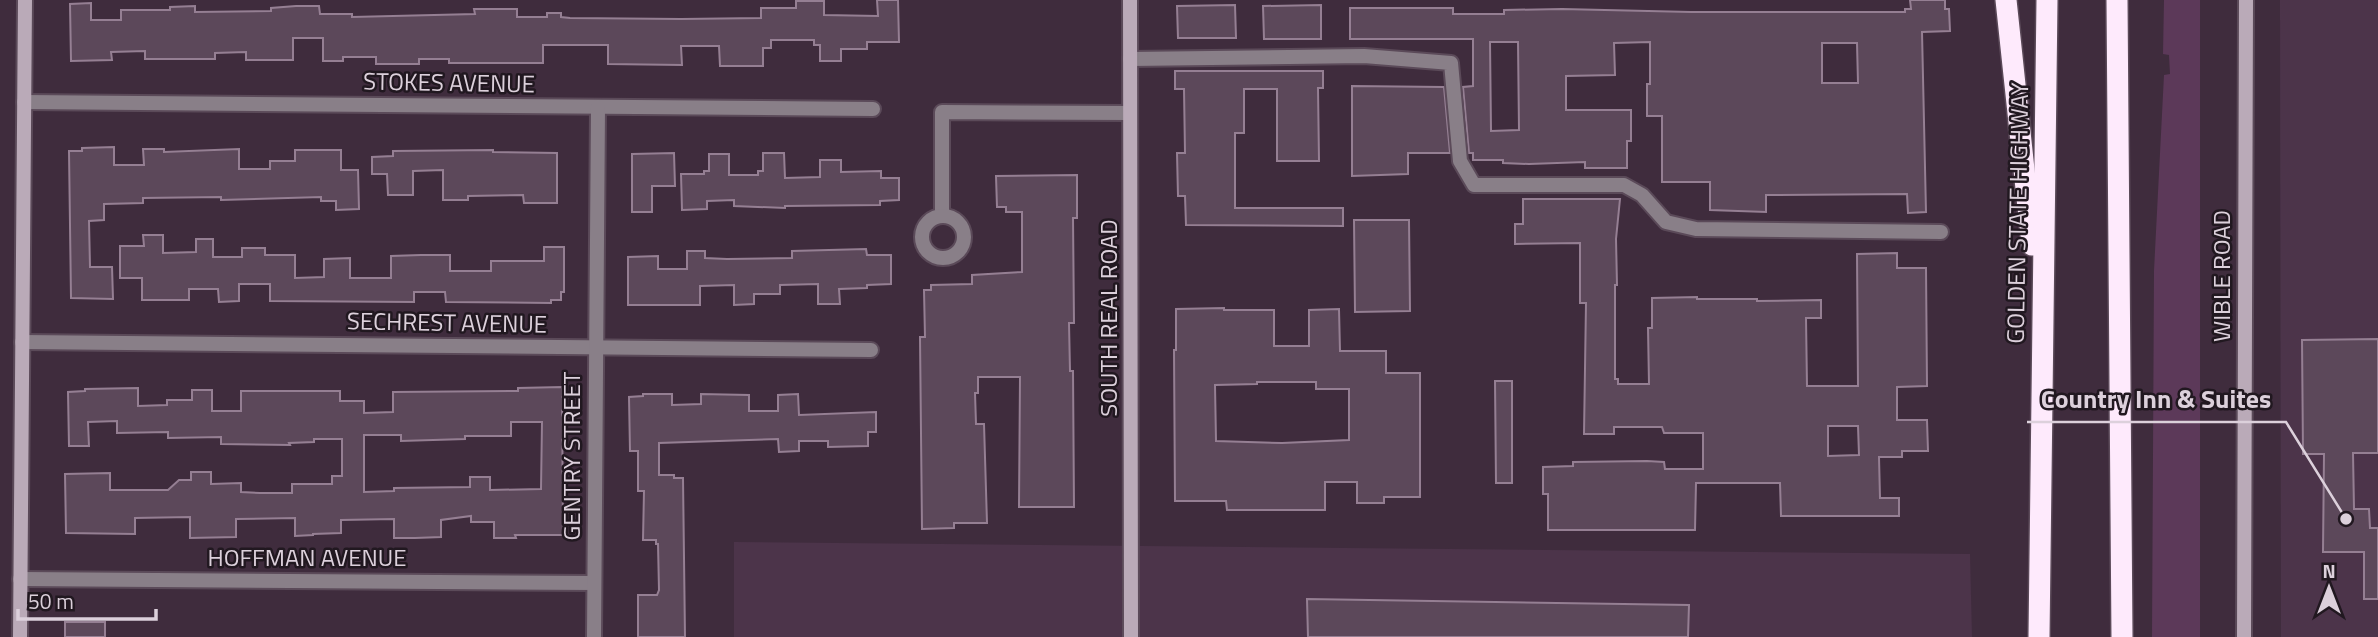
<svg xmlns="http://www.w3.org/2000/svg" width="2378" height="637" font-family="'Titillium Web',sans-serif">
<rect width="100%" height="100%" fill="#3f2c3d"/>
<g fill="#4c344a">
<polygon points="2280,0 2378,0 2378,637 2281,637"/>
<polygon points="734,542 1970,554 1972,637 734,637"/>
</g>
<polygon fill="#5c3959" points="2164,0 2200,0 2200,637 2152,637 2154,271 2164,75 2170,74 2169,55 2163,54"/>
<g fill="#5c485a" stroke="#957f93" stroke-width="2" fill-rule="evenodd">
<polygon points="877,0 898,0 899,42 867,42 867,49 841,49 841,61 820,61 820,45 814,45 814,40 771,40 771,48 763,48 763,66 720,66 719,46 681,46 682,65 608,64 608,45 543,45 543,63 449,63 449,59 419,59 419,64 376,64 376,57 343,57 343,61 323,61 323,38 293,38 293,60 246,60 246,52 215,53 215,59 145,59 145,51 111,52 112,60 71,61 70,4 91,3 91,20 121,20 121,10 170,10 170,7 195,6 195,12 271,11 271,8 296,6 319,6 320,14 352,14 352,17 475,14 474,9 517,9 517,17 547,17 547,13 561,13 561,17 570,18 681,19 761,18 761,8 796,8 796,1 824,1 824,15 878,16"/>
<path d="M1910,0H1945V9H1949L1950,31L1922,32L1926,212L1908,213L1907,194L1766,195V212L1710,210V182H1662V116H1647V84H1650V42L1614,43L1615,75L1566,76V110H1631V141H1627V168H1585V162L1529,164L1503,163V160H1473V153H1469L1463,87L1473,86V39H1350V8H1453V14H1504V10L1562,9L1691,12H1905V9H1911ZM1490,42H1518L1519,130L1491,131ZM1822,43H1857L1858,83H1822Z"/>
<polygon points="1235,5 1236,38 1178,38 1177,6"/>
<polygon points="1321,5 1321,39 1264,39 1263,6"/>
<polygon points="1175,71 1323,71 1323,88 1318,88 1319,161 1277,161 1277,89 1244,89 1244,133 1235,133 1235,208 1343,208 1343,226 1186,225 1185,196 1178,196 1177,153 1185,153 1184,89 1175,89"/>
<polygon points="1352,86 1444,87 1450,153 1408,153 1408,174 1352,176"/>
<polygon points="114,147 114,165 144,165 143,149 164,149 164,152 239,149 239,169 270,169 270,161 295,161 295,150 341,150 341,170 358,170 359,209 336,210 336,201 321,201 321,197 221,200 221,197 143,198 143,203 104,204 104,220 89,221 90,267 112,267 113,299 71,298 69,151 82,151 82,148"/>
<polygon points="493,150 493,152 557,153 557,203 524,203 523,195 468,196 468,200 443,200 443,170 413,171 413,195 388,195 387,174 372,174 372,157 393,156 393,151"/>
<polygon points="674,153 675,186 652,186 652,212 632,212 632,154"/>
<polygon points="763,153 784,153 785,178 820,177 820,160 841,160 841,172 881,171 881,178 899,178 899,200 880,201 880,205 785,206 785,208 734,206 734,200 707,201 707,209 682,210 681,174 704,174 704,171 709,171 709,154 729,154 729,175 758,175 758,171 763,171"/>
<polygon points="1077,175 1077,218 1073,218 1074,323 1069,323 1070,371 1073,371 1074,507 1019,507 1020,377 978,377 978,393 975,393 976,424 984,424 987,523 954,523 954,528 922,529 920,337 925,337 924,290 931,290 931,285 972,284 972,275 1022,272 1022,212 1006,212 1006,207 997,207 996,176"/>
<path d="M1523,199H1620L1616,239L1617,285H1615V379H1618V384H1649L1648,328H1652V298L1697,297V299H1757V301L1821,300V318H1806L1807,386H1858L1857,254L1897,253V268H1926L1927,386L1897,387V420H1927L1928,451H1902V457H1879L1880,498H1899V516H1781L1780,483H1696L1695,530H1548V494H1543V467L1573,466V462L1647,461L1664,462L1665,469H1703V433H1664L1662,427H1614V434H1584L1586,303H1580V243L1515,244V224H1523ZM1828,426H1858L1859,455L1828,456Z"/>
<polygon points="1354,220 1409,220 1410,311 1355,312"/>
<polygon points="143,235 163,235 163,253 196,252 196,239 213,239 213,257 242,257 242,248 265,248 265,255 295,255 295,278 324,277 324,259 350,258 350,278 391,278 391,256 421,255 450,255 450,271 491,271 491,261 544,261 544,247 564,247 564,292 561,292 561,300 551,300 551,303 446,302 445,292 414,292 414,302 270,301 270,284 239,284 239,301 219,302 218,289 189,289 189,300 142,300 142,278 120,278 120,246 144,246"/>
<polygon points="866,249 867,255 891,255 891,284 867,285 867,288 839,289 840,304 818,304 818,284 780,285 780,294 754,294 754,304 734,305 734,285 700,286 700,305 628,305 628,257 658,256 658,269 687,269 687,251 705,251 705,258 727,259 792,258 792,251"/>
<path d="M1224,308V310H1274V346H1309V310L1339,309L1340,351H1386V373H1420V497H1384V503H1357V482H1325V510H1227L1226,501H1175L1174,350H1176V309ZM1257,382H1316V389H1349V440L1282,443L1216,441L1215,385L1257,384Z"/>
<polygon points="2378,339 2378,453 2353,453 2354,509 2369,509 2370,528 2378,528 2378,599 2364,599 2364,552 2323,552 2324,454 2303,454 2302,340"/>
<polygon points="1495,381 1512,381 1512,483 1496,483"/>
<path d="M562,387L563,535H515L516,538H494V522H471V516L441,520V537L415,538H394V519L341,520V533L313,534V535L295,536V518L236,519V537L190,538V517L135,518V534L66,533L65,474L110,473V490H168L179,480H191V472H211V484L241,483V492L260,493H292V484H332V476H342V439H314V442L289,443L290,445L221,444V437L168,438V432L117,433V421L88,422L89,446H69L68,392L85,391V389L138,388V406L167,405V400H192V390H212V411H241V391H340V401H364V413L393,412V392L518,391V388ZM511,422H542L541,489L490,490V477H470V487L394,488V491L364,492V435H401V441L465,439V436H511Z"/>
<polygon points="643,394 672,394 672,405 701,404 701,394 749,395 749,411 778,411 778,395 798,394 799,415 876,412 876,432 868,432 868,446 828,447 828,441 799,441 799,451 779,452 778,439 659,443 659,475 674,475 674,478 683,478 685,637 638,637 638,595 657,595 659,590 658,544 656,544 656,540 643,540 644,491 638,491 638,451 630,451 629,397 643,396"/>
<polygon points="1307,599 1689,605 1688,637 1308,637"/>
<rect x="65" y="622" width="40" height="15"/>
</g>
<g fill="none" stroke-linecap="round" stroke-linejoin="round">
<g stroke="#5b4a59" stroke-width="18">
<g id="street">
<polyline points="1130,59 1364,56 1451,63 1460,161 1474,185 1624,185 1642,195 1666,222 1696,229 1941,232"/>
<polyline points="24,102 873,109"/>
<polyline points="942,216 942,112 1130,113"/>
<circle cx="943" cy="237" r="21"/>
<polyline points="22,342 871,350"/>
<polyline points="20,579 594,583"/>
<polyline points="594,637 598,107"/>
</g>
</g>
<g stroke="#5b4a59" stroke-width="18">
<g id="secondary">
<polyline points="1130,0 1131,637"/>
<polyline points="20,637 25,0"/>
<polyline points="2244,637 2246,0"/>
</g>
</g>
<g stroke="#5b4a59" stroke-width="24">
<g id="highway">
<polyline points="2006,0 2032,245"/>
<polyline points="2117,0 2122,637"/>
<polyline points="2039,637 2047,0"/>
</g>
</g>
<use href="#street" stroke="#897f88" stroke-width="14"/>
<use href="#secondary" stroke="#baaab8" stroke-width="14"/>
<use href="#highway" stroke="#feeafc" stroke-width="21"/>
</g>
<g text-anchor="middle" stroke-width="5" stroke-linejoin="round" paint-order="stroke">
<g font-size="24" fill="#dcd0db" stroke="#211820">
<text transform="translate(449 83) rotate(1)" y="8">STOKES AVENUE</text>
<text transform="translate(2018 213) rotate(-89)" y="8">GOLDEN STATE HIGHWAY</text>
<text transform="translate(2222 276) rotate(-90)" y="8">WIBLE ROAD</text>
<text transform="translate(1109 318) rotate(-90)" y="8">SOUTH REAL ROAD</text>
<text transform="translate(447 323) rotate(1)" y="8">SECHREST AVENUE</text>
<text transform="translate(572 456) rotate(-90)" y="8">GENTRY STREET</text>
<text x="307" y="566">HOFFMAN AVENUE</text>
</g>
</g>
<path fill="none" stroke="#dcd0db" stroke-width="2.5" d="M2346 519L2286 422H2027"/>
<circle fill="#dcd0db" stroke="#211820" stroke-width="2.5" cx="2346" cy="519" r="7"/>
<g font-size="26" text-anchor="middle" font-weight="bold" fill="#dcd0db" stroke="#211820" stroke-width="5" stroke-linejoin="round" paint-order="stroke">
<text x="2156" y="408">Country Inn &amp; Suites</text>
</g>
<g transform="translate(2329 588)" stroke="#211820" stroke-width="5" paint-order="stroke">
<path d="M0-5L12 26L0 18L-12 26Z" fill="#dcd0db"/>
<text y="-10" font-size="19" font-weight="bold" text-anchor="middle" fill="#dcd0db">N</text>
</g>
<path d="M18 609v10h138v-10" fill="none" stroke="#dcd0db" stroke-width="3.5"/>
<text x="28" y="609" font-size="21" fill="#dcd0db" stroke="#211820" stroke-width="5" paint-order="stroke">50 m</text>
</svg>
